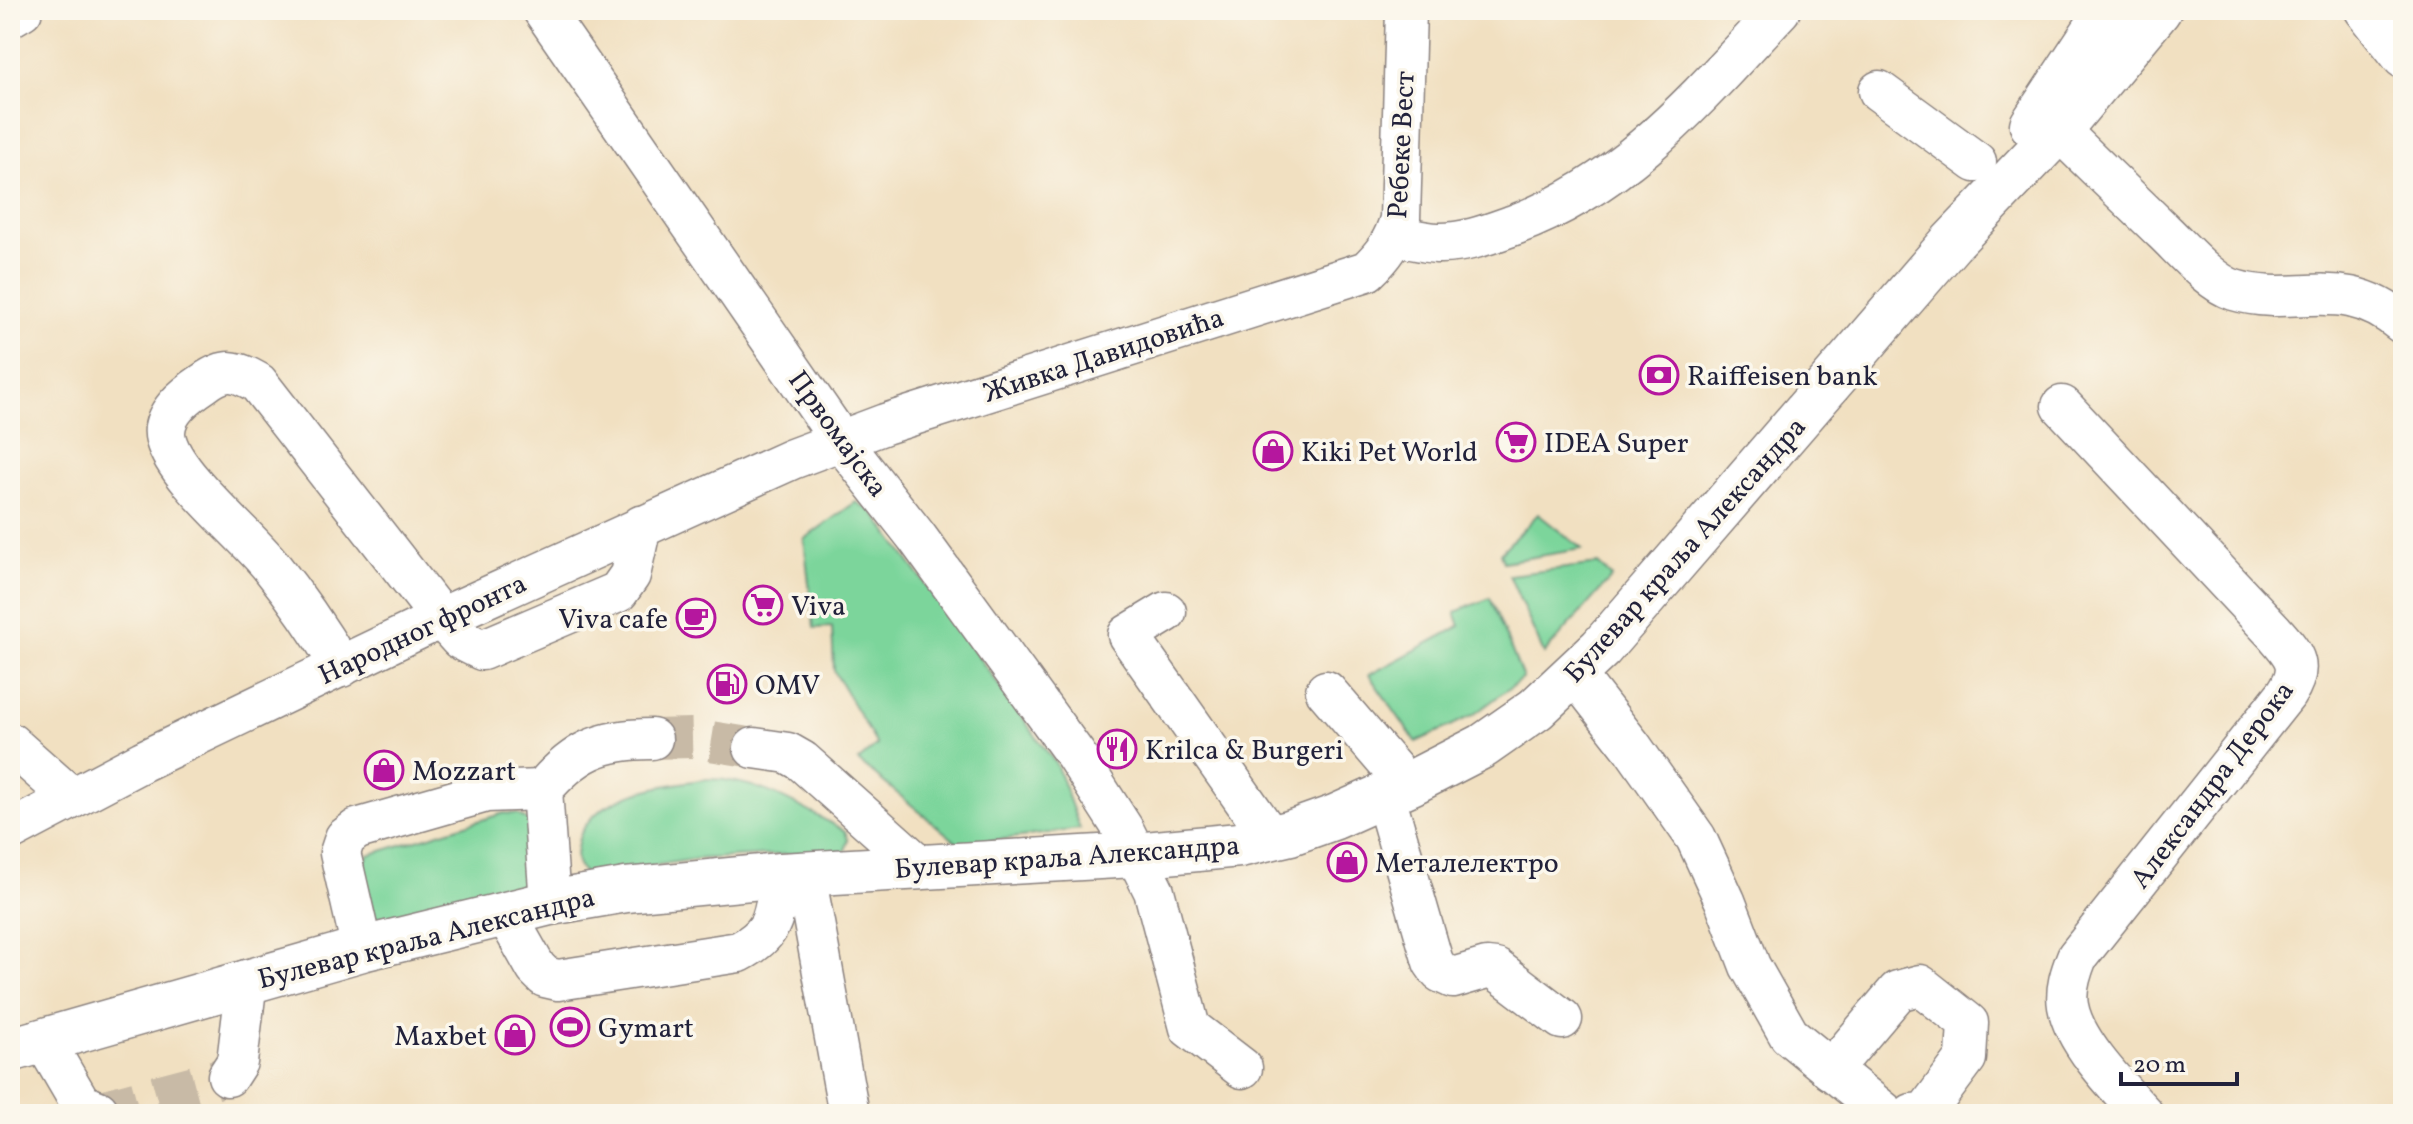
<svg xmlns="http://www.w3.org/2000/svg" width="2413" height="1124" font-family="Vollkorn,serif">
<rect width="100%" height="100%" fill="#fbf7ec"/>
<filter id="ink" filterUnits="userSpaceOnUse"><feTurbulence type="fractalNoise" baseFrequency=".0125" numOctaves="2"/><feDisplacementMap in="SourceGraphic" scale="16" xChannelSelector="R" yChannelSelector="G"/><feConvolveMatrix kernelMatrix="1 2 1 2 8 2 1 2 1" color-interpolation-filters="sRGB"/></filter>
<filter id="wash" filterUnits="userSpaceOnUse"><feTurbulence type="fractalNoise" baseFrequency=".006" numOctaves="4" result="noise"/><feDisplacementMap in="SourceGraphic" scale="32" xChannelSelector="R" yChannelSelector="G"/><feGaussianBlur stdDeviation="1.8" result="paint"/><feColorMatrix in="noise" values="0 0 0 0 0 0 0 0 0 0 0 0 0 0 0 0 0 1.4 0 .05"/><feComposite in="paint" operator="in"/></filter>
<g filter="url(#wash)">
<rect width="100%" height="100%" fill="#f1e0c1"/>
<g fill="#7bd59b" stroke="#4e7c6b" stroke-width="2">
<polygon points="856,502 873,512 1056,764 1080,829 960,845 858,761 877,745 834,671 832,627 814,628 804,539"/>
<polygon points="1538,514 1582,549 1503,562 1500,553"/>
<polygon points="1598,564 1612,577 1544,654 1509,575"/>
<polygon points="1490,598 1523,678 1472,716 1416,742 1369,675 1460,626 1455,612"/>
<path d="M707,779C757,778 802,808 845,831L848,840L845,851L697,859L587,875C576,868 575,860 577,848C583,795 665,785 707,779Z"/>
<polygon points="504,813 517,814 530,822 533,870 526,884 386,923 376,919 362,867 368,855"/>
</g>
</g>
<g filter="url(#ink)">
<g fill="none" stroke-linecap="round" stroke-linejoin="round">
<g stroke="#c8baa6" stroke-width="40" stroke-dasharray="40 20" stroke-linecap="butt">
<polyline points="652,739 692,738 754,748"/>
<polyline points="98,1111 228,1076"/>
</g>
<g stroke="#8a817e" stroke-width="43">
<g id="minor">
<polyline points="543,10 841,441 916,536 1075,754 1123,829 1154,891 1190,1028 1242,1068"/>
<polyline points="2365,10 2403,58"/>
<polyline points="10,17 22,10"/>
<polyline points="1879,91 1976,162"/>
<path d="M2059,130C2094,165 2129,198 2164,232C2182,249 2211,283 2234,290C2298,309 2342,272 2403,324"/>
<path d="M1395,236C1409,238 1423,242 1437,243C1463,244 1489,234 1514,225C1628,183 1699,96 1780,10"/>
<path d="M2062,406L2274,632C2294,655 2305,665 2286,694L2077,957C2071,972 2065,989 2068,1006C2074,1042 2118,1087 2143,1114"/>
<polyline points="1166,612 1128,635 1271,838"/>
<path d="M341,667C320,632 297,598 271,566C245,533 176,478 166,440C159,415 186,395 204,383C226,367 235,370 258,383L441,618L460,639L482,650L618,592L630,575L641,526"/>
<polyline points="1575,674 1632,747 1696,838 1725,901 1750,966 1789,1035 1886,1114"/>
<polyline points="1326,691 1393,769"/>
<polyline points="10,743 72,798"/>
<polyline points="754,748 788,753 802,761 922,868"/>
<polyline points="1385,796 1433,962 1440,972 1453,978 1487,968 1496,969 1562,1019"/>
<path d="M10,831L143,761L441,618L792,459L885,424L1367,271C1384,255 1394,241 1400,219L1406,10"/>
<polyline points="805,874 849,1114"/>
<path d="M550,903L542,790C575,751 601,739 652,739"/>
<path d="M505,913L536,968L545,977L558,980L739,952C777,932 773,915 781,875"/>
<polyline points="362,949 340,853 345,838 357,829 486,792 542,790"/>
<polyline points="43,1039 81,1104 98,1111"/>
<polyline points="1831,1070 1898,991 1920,985 1968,1023 1966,1058 1925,1113 1912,1114"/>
<polyline points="228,1076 237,1062 247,980"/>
</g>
</g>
<g stroke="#8a817e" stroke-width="47">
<g id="major">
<polyline points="2032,125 2108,10"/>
<polyline points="10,1050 362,949 550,903 626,890 781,875 1135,855 1239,845 1290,833 1335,817 1411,783 1483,746 1536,709 1601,648 1951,243 2059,130 2159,10"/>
</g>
</g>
<use href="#minor" stroke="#fff" stroke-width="40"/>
<use href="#major" stroke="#fff" stroke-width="44"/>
</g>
</g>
<defs>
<g id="bank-ring" transform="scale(2)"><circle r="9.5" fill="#fbf7ec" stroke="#b5179e" stroke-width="1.5"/><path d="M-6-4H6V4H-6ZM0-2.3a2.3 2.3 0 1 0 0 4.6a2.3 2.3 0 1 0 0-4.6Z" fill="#b5179e"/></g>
<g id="supermarket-ring" transform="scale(2)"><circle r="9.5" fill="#fbf7ec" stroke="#b5179e" stroke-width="1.5"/><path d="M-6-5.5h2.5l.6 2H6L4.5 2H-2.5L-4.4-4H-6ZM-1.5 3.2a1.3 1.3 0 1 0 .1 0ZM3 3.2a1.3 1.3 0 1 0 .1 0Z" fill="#b5179e"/></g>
<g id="shop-ring" transform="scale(2)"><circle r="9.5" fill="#fbf7ec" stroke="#b5179e" stroke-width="1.5"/><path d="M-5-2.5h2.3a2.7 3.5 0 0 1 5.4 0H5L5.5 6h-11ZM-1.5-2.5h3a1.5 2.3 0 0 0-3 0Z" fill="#b5179e"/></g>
<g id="cafe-ring" transform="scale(2)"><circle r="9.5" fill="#fbf7ec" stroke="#b5179e" stroke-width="1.5"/><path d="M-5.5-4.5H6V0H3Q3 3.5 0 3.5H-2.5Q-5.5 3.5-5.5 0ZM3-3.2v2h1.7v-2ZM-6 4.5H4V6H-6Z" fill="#b5179e"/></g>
<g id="fuel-ring" transform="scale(2)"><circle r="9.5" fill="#fbf7ec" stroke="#b5179e" stroke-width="1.5"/><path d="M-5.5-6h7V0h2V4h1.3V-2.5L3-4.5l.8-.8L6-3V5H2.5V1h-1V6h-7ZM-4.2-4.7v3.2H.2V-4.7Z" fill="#b5179e"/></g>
<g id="restaurant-ring" transform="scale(2)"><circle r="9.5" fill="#fbf7ec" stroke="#b5179e" stroke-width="1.5"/><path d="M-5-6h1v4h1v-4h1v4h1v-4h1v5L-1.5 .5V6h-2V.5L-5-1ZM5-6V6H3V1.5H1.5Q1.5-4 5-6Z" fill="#b5179e"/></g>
<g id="stadium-ring" transform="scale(2)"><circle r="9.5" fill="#fbf7ec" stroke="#b5179e" stroke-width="1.5"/><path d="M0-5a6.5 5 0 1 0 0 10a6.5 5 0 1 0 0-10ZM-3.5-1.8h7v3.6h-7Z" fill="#b5179e"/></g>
</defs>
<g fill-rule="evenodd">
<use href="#bank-ring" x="1659" y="375"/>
<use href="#supermarket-ring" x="1516" y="442"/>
<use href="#shop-ring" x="1273" y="451"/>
<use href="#supermarket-ring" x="763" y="605"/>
<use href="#cafe-ring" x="696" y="618"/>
<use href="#fuel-ring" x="727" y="684"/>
<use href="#restaurant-ring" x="1117" y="749"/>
<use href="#shop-ring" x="384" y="770"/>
<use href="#shop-ring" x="1347" y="862"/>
<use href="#stadium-ring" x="570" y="1027"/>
<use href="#shop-ring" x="515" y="1035"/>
</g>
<g text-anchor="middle" stroke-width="7" stroke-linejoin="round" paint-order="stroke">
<g font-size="28" fill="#22223b" stroke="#fbf7ec">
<text transform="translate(1400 145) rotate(-87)" y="10">Ребеке Вест</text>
<text transform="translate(1103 354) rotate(-18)" y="10">Живка Давидовића</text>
<text transform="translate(839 433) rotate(54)" y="10">Првомајска</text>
<text transform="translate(1684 549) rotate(-48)" y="10">Булевар краља Александра</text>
<text transform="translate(422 628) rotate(-25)" y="10">Народног фронта</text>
<text transform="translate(2211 784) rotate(-53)" y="10">Александра Дерока</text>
<text transform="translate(1067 856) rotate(-4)" y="10">Булевар краља Александра</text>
<text transform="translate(426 937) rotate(-14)" y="10">Булевар краља Александра</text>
</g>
<g font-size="28" fill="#22223b" stroke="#fbf7ec" text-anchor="start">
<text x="1687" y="385">Raiffeisen bank</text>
<text x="1544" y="452">IDEA Super</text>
<text x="1301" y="461">Kiki Pet World</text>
<text x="791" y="615">Viva</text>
<text x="668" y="628" text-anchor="end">Viva cafe</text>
<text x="755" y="694">OMV</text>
<text x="1145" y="759">Krilca &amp; Burgeri</text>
<text x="412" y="780">Mozzart</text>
<text x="1375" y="872">Металелектро</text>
<text x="598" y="1037">Gymart</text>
<text x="487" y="1045" text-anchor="end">Maxbet</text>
</g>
</g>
<rect width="2413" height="1124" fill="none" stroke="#fbf7ec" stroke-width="40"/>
<path d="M2121 1072v12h116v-12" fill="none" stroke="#22223b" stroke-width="4"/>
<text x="2133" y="1072" font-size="24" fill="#22223b" stroke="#fbf7ec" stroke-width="6" paint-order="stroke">20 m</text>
</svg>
